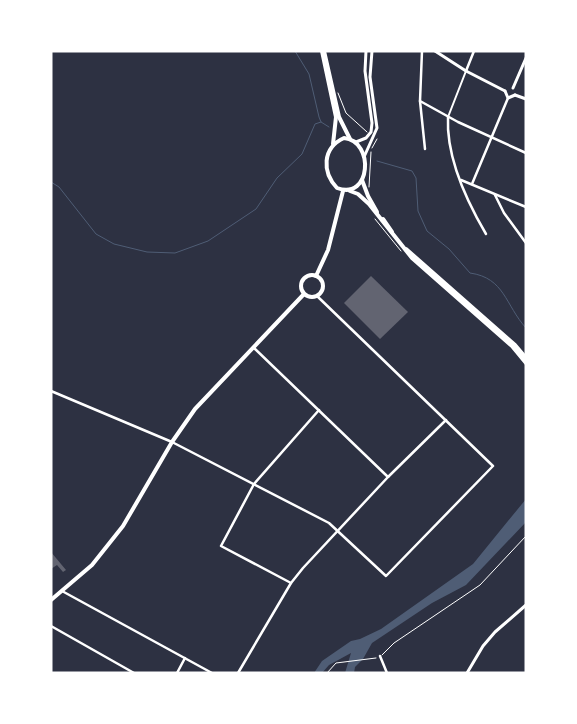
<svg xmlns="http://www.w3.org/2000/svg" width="577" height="724" font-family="Overpass,sans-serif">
<rect width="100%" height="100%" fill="#2d3142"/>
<polygon fill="#4f5d75" points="526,499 526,522 466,585 432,603 372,643 363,659 355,667 354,673 345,673 351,653 329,665 322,673 314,673 322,661 351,641 360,639 381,629 473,564"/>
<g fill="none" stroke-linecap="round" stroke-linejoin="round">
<g stroke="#4f5d75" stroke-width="1">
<polyline points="295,51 309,74 319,117 321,122 329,127"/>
<path d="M377,161L412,171L416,178L418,211L427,231L449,249L470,273C505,278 505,305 526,328"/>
<polyline points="51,182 59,187 96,234 114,244 147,252 175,253 208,241 256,209 277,178 302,154 315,124 321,122"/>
</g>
</g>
<g fill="#626471">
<polygon points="371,276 408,312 380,339 344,303"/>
<polygon points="51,552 66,570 63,572 57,565 51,569"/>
</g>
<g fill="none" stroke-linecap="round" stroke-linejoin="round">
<g stroke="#fff" stroke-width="1">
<polyline points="338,93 346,113 367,132"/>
<polyline points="372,148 377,139"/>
<polyline points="369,187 371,152"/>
<polyline points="375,219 401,251"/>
<polyline points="382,655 394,643 480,585 526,536"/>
<polyline points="327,673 336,663 376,658"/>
</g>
<polyline stroke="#fff" stroke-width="2" points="448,117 466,71"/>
<g stroke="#fff" stroke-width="2.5">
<polyline points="422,51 420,101 425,149"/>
<polyline points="466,71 474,51"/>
<polyline points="420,101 458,122 526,153"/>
<path d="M448,117C446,158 466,200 486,234"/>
<polyline points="461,180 526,207"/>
<polyline points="472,184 508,98"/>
<polyline points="495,195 504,213 526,243"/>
<polyline points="254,348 388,477"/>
<polyline points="51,391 172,442 329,523 386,576 493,466 317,296"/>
<polyline points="291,583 221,546 254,484 319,410"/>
<polyline points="62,591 212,673"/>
<polyline points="51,626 134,673"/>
<polyline points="380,656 387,673"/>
<polyline points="177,673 185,658"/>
<polyline points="238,673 291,583 303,568 388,477 446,420"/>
</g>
<g stroke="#fff" stroke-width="3">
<polyline points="435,51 466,71 505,91"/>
<polyline points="513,88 526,58"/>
<polyline points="505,91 508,98 515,95"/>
<polyline points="515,95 526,99"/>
<polyline points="356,142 366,138 371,132 372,123 365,71 366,51"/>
<polyline points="364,157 377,128 370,77 372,51"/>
<polyline points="467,673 483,646 495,632 526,605"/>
</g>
<g stroke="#fff" stroke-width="4">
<polyline points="322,51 336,117 333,144"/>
<polyline points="324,51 339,117 350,139"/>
<path d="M344,138C375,141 371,201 337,188C322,172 322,148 344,138Z"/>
<polyline points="362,180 368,196 377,212"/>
<polyline points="350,191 358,194 369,204 412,258 512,346 526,363"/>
<polyline points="383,219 392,232"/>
<polyline points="406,249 515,345 526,358"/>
<circle cx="312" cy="286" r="11"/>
<polyline points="316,276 328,250 343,191"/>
<polyline points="51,600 92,565 123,526 172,442 195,409 304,294"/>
</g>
</g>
<rect width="577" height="724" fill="none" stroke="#ffffff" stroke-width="105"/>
</svg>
